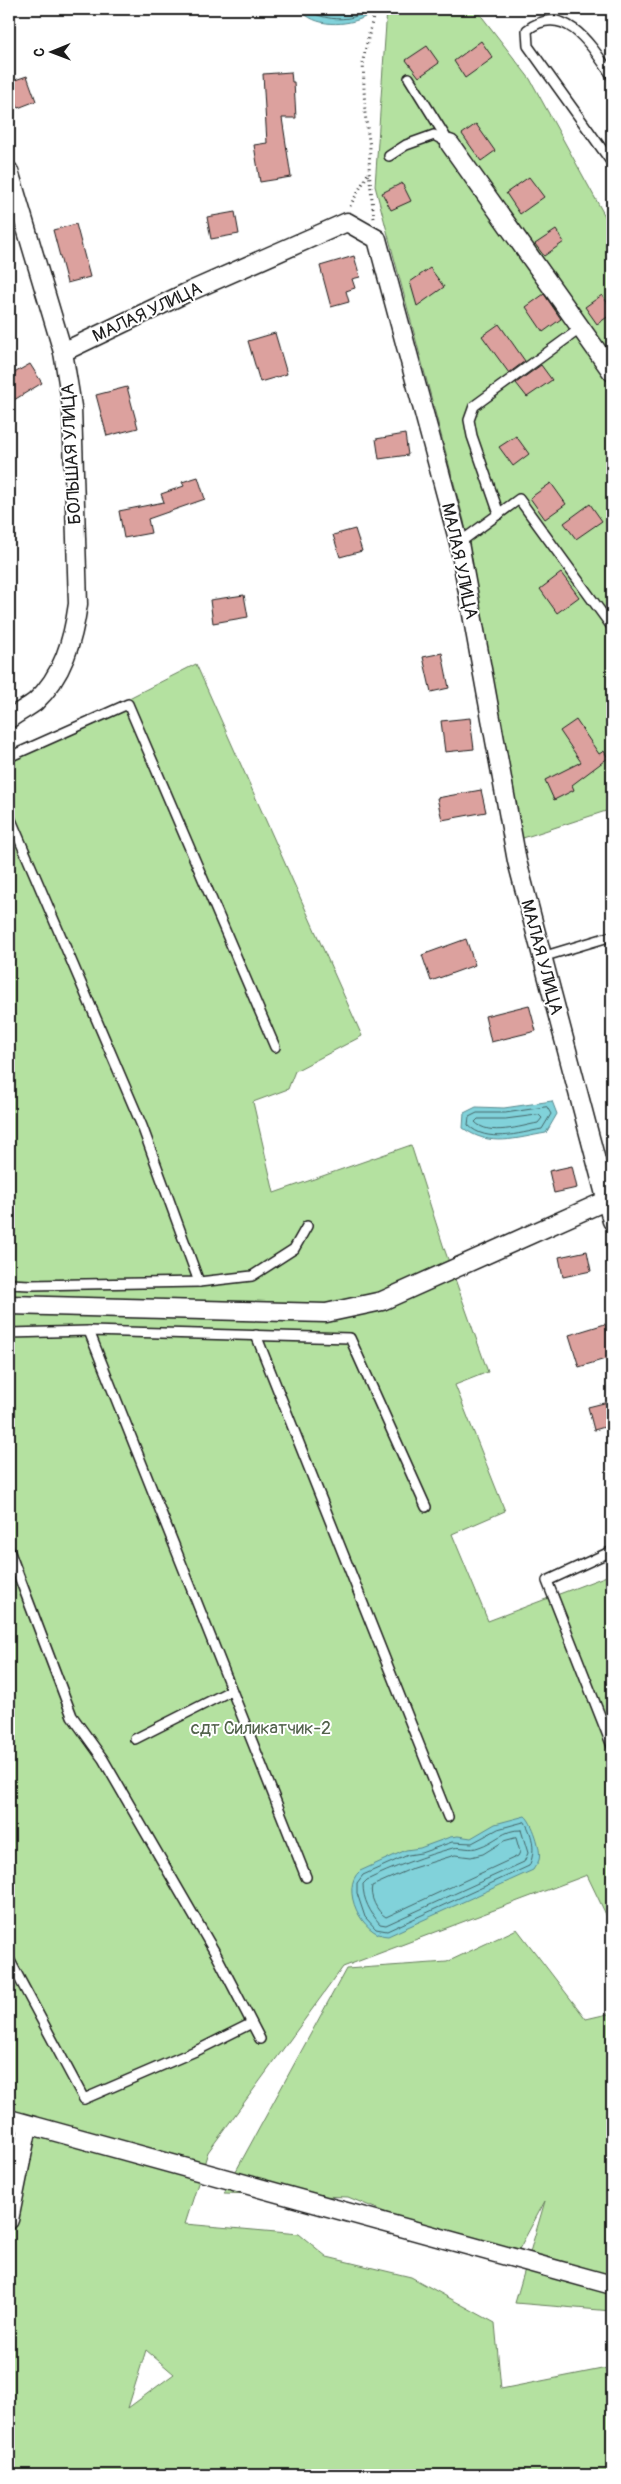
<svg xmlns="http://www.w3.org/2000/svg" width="621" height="2484" font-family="Pangolin,sans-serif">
<rect width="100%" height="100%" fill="#fff"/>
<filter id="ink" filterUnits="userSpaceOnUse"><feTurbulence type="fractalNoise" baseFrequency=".02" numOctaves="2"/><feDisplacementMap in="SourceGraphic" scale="10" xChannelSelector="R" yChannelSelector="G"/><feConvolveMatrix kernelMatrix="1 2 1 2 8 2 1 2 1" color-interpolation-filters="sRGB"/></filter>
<g filter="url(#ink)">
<g fill="#b4e1a0" stroke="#687e5e" fill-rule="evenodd">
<polygon points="387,9 476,9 530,79 612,229 612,809 520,839 464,521 375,186"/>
<path d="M196,664L362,1036L295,1071L288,1089L253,1102L274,1193L411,1145L444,1248L488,1372L455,1385L505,1511L452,1534L488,1621L612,1574V1927L587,1875L343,1967L208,2152L185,2224L299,2234L327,2257L411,2277L495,2323L501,2389L612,2367V2475H9V759ZM146,2350L174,2374L128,2408Z"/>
<polygon points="517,1929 586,2019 612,2013 612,2311 515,2303 545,2201 511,2264 348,2197 224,2193 346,1969 447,1962"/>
</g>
<g fill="#81d2da" stroke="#59898e">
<path d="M300,9H364L365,17C347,26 314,28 300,9Z"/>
<path d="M552,1101L557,1114L546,1133C516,1138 490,1148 463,1128L464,1113L476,1107L504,1108Z"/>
<path d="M525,1816C532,1821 542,1850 539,1860C538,1863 535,1866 533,1870L388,1936C362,1936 339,1888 360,1871L406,1850L420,1848L450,1837L458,1836L471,1838L495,1824Z"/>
</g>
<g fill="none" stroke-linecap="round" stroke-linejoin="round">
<g stroke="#446568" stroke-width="1">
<path d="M306,9C320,19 343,22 359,15V9"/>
<path d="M547,1107L551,1114L542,1129C519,1133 487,1144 468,1125L469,1117L477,1113H505Z"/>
<path d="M539,1115L542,1118L538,1123C521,1126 489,1137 475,1122L478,1119H505Z"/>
<path d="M525,1822C533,1836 536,1852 529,1866L387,1931L376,1929L365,1917L357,1893V1883L363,1875L408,1855L421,1853L452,1842L472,1843L498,1829Z"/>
<path d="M521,1830L528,1853L524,1862L386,1925L380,1924C370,1912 363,1900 363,1884L367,1880C391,1868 426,1855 453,1848C462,1846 470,1851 479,1847C495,1842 504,1829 521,1830Z"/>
<path d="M516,1838L520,1852L518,1856L386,1917C377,1912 369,1896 372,1886L413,1868L455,1855L471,1857L483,1854L504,1841Z"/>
</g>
</g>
<g fill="#dca19e" stroke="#1c1c1c">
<polygon points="481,41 493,58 465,78 454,61"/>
<polygon points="427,46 439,63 419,77 406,60"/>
<polygon points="291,72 292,82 294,82 296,118 282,118 291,177 260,182 254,145 267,143 263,74"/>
<polygon points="27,76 36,101 18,108 9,82"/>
<polygon points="476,124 495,151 481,161 462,134"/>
<polygon points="529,177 544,197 520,214 506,193"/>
<polygon points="402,183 411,201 391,210 382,193"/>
<polygon points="235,212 239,234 211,239 207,217"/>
<polygon points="76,224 90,277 67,283 53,230"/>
<polygon points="556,230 564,242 544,256 535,244"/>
<polygon points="354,256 360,277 352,279 355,288 346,291 349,302 331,307 320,266"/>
<polygon points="430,268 444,287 417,306 410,282"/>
<polygon points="544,294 561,319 543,332 526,307"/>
<polygon points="602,295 612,309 612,314 597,324 585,307"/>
<polygon points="499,324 525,361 509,373 482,336"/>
<polygon points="275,333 287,374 260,382 248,341"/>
<polygon points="30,364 42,383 9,403 9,376"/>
<polygon points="541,365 552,380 527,397 516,383"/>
<polygon points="127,387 138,428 107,436 96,395"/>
<polygon points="405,434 408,455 379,459 376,439"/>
<polygon points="516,436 529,454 513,466 499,447"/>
<polygon points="198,477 205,499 148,519 151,533 124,538 119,511 164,502 161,494 184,486 182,482"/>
<polygon points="551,483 566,504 545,519 530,498"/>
<polygon points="590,504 602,521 576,539 564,523"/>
<polygon points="355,529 362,551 340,557 333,535"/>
<polygon points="561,573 579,597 557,613 540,589"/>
<polygon points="244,595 248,617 213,623 210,600"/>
<polygon points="442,653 449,688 431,692 423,657"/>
<polygon points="470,718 474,749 445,752 441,721"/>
<polygon points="576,720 599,754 604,751 608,758 572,785 574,790 554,800 545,780 581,762 560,731"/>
<polygon points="481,790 486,812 442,820 437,798"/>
<polygon points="466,939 475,965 431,981 422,955"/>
<polygon points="529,1005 536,1031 491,1042 485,1016"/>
<polygon points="572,1166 577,1188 554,1193 549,1171"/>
<polygon points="587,1251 591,1271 563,1277 559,1257"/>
<polygon points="605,1324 612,1348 612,1357 579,1367 569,1335"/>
<polygon points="612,1401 612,1425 594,1430 588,1407"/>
</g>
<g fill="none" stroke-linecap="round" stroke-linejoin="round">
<g stroke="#1c1c1c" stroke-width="12">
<g id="lane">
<path d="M612,76C593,48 565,0 527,30L528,46L612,163"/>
<polyline points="409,78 450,144"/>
<polyline points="389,156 406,145 434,135 450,144"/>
<polyline points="499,514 472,436 469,420 474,406 581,328"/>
<polyline points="459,543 519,499 612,627"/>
<polyline points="9,757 128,704 275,1047"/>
<polyline points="9,815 142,1126 199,1282"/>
<polyline points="542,957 612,936"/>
<polyline points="9,1284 30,1285 199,1282 252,1276 294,1249 307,1226"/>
<polyline points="89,1331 306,1877"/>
<polyline points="9,1333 89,1331 350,1338 426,1507"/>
<polyline points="256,1335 448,1817"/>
<polyline points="9,1550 72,1716 103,1759 217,1956 260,2039"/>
<polyline points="612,1551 547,1581 612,1746"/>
<polyline points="135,1739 230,1691"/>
<polyline points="9,1959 84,2099 200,2049 250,2024"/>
</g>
</g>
<g stroke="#1c1c1c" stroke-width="21">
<g id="street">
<polyline points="450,144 612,372"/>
<path d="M9,171L63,352L72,407L78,604C73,640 63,676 35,702C27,708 17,713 9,719"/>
<polyline points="63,352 186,293 347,222 377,239 459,543 517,861 612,1221"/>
<polyline points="9,1305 326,1313 382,1301 612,1198"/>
<polyline points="9,2119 612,2285"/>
<polyline points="9,2220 28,2126"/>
</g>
</g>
<g stroke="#1c1c1c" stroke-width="3" stroke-dasharray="1 4" stroke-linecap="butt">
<polyline points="350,206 369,172"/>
<polyline points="374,218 369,171 370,147 365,114 363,60 375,9"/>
</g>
<use href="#lane" stroke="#fff" stroke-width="9"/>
<use href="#street" stroke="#fff" stroke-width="18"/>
</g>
</g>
<g text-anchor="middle" stroke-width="4" stroke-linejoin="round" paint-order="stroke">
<g font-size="18" fill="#1c1c1c" stroke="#fff">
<text transform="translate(147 312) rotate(-25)" y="6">МАЛАЯ УЛИЦА</text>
<text transform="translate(71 454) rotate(-93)" y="6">БОЛЬШАЯ УЛИЦА</text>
<text transform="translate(460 561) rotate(78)" y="6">МАЛАЯ УЛИЦА</text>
<text transform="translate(542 957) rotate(75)" y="6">МАЛАЯ УЛИЦА</text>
</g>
<g font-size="18" fill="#51614a" stroke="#fff">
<text x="261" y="1734">сдт Силикатчик-2</text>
</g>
</g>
<rect width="621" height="2484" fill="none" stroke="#fff" stroke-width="30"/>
<rect x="15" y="15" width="591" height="2454" fill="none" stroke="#1c1c1c" stroke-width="2" filter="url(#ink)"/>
<g transform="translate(52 52) rotate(269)" stroke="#ffffff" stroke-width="4" paint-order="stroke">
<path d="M0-4L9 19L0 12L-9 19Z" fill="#1c1c1c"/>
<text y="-8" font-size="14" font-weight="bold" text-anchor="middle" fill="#1c1c1c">С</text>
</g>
</svg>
